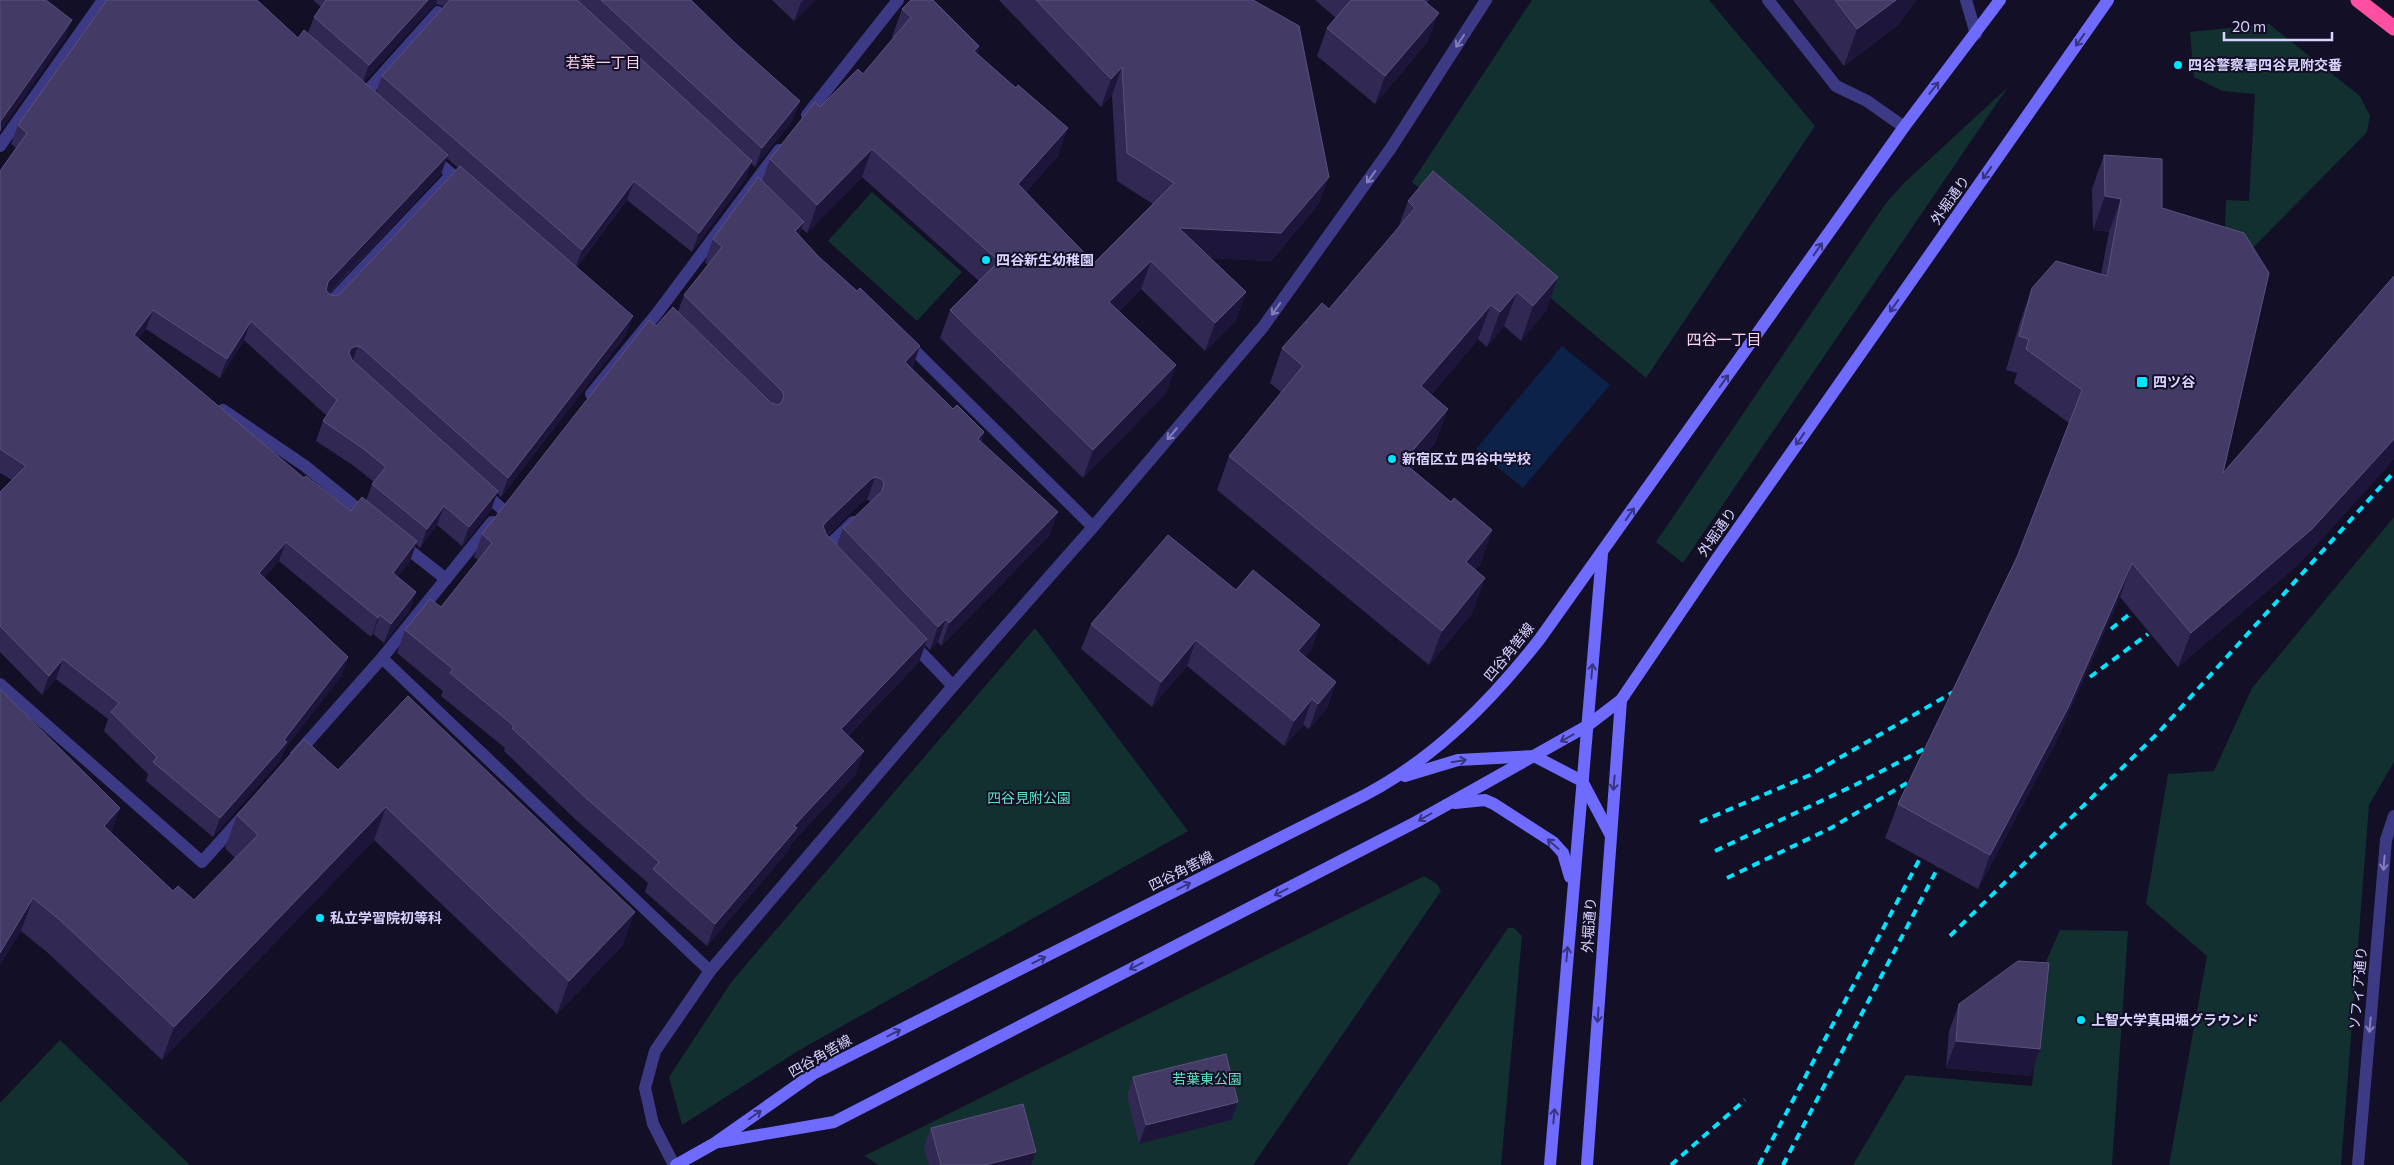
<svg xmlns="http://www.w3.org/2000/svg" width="2394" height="1165" font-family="Commissioner,'Noto Sans JP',sans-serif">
<rect width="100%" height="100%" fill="#130f26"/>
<g fill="#12302f">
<polygon points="1532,0 1709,0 1815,126 1646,378 1412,182"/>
<polygon points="2269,24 2360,96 2370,116 2367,132 2247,254 2225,232 2226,200 2249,201 2255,94 2222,91 2194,77 2190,32"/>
<polygon points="2008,87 1683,563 1656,542 1886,203 1905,182"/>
<polygon points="872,192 962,272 917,321 828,241"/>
<polygon points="2394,517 2394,762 2369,805 2341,1165 2169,1165 2207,956 2146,904 2168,774 2214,771 2252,688"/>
<polygon points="1035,628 1188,831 798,1051 682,1125 669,1077 732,981"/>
<polygon points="1424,876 1437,884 1441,891 1253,1165 879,1165 864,1156"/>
<polygon points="1508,928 1514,928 1522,936 1501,1165 1347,1165"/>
<polygon points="2060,930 2128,931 2112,1165 1853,1165 1906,1075 2032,1086 2045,964"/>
<polygon points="60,1040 190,1165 0,1165 0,1103"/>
</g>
<polygon fill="#0c2248" points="1562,346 1610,385 1523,488 1476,449"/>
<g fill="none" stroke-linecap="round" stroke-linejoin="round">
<g stroke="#3d3a85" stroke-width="12">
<polyline points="1768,0 1836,86 1867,101 1904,127"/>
<polyline points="363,96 438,12"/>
<polyline points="807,115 898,0"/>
<polyline points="431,156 465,186"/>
<polyline points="328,305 452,174"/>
<polyline points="906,342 1093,527"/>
<polyline points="591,394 658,312 779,150"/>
<polyline points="223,410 305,466 368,517"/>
<polyline points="482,491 502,509"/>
<polyline points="399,542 446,579"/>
<polyline points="824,553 823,551 853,522"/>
<polyline points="910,641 953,686"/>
<polyline points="382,658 492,522"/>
</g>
<g stroke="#3d3a85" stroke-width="12">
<polyline points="1966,0 1976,34"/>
<polyline points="0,146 103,0"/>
<polyline points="0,684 202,862 244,815"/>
<polyline points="296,755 382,658 710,971"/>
<polyline points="674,1165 653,1124 645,1088 655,1051 710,971 953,686 1093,527 1263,327 1391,148 1486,0"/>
<polyline points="2358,1165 2386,840 2394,816"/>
</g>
<g stroke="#6f6bff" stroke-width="12">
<polyline points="1405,776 1458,760 1534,756 1582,781 1610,834"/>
<polyline points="1455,803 1485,800 1494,804 1553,842 1563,853 1570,877"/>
<polyline points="719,1142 834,1122 1416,822 1587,726 1621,700"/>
<path d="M676,1165L715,1143L813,1074L1365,795C1435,758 1490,702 1539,640L1904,127L2000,0"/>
<polyline points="1550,1165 1602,554"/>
<polyline points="1587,1165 1621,700 1716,560 2108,0"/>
</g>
<polyline stroke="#ff4fa3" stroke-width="15" points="2358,0 2394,28"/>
<g stroke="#00e5ff" stroke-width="4" stroke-dasharray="8 6" stroke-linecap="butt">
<polyline points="2111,629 2131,613"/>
<polyline points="2090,677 2148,634"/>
<polyline points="1700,822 1810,775 1955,691"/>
<polyline points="1715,851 1855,785 1926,748"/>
<polyline points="1727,878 1831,828 1907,783"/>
<polyline points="1950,936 2159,732 2394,472"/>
<polyline points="1671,1165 1745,1100"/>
<polyline points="1759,1165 1927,845"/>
<polyline points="1783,1165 1945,854"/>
</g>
</g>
<g fill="#312854" fill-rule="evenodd">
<path d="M313,0H691L793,120L755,167L751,163L745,180L692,252L627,200L577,267L626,335L501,497L497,493L491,510L462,546L437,525L420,548L416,544L410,561L397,577L416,592L409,611L384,643L373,634L371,637L279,561L264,578L348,657L341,676L284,750L280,761L213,837L146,781L148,774L104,731L108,719L56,679L42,695L0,652V492L12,480L0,473V171L16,148L11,144L18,125L298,38L308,33L314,17L321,7ZM436,4L443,6L444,7L382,76L376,92L364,82L432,7ZM447,158L458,168L340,294L336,296L329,294L441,174ZM146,329L220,378L244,340L327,416L323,421L316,441L354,466L374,482L372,484L366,501L351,511L304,478L138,339Z"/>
<polygon points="772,0 815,0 794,21"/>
<path d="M999,0H1253L1329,177L1318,205L1271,261L1210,258L1246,292L1236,320L1205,351L1141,289L1119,311L1176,365L1166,393L1083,478L940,338L950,310L979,281L862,177L807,233L801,228L799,235L819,257L857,291L920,346L912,369L953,409L984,432L981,442L1050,535L941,646L938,642L930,650L925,645L919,662L848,736L856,774L791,844L788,851L707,946L645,892L648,883L576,820L504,751L505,748L441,696L443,691L397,653L405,630L441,607L478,560L474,557L482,534L656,326L678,311L684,295L708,265L705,262L713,239L762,181L770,159L820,107L863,74L893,38L892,37L902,9L979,46L977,54L1058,156L1026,192L1094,263L1153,204L1117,181L1112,95L1101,107ZM867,500L871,501L843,528L837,545L827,536L862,502Z"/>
<polygon points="1315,0 1429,0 1427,3 1428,41 1375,104 1317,56 1327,28 1336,18"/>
<polygon points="1793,0 1916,0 1898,25 1844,66"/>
<polygon points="2104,155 2162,208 2223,473 2394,276 2394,459 2300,563 2178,667 2120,597 2056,742 1978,889 1885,838 1898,804 2017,557 2069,423 2014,383 2017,373 2006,370 2020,322 2032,288 2101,274 2109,232 2093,230 2092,189"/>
<polygon points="1408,201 1558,277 1546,311 1521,341 1504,326 1487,347 1478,339 1431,395 1448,409 1435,443 1412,470 1451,502 1492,530 1480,565 1475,570 1473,612 1429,665 1217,490 1229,456 1281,392 1270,383 1282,348 1329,309 1398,228"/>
<polygon points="1091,624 1320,625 1311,650 1305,657 1336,682 1327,708 1309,729 1303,725 1284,746 1187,666 1152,707 1081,649"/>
<polygon points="0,689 120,808 111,833 173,891 194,900 235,858 225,848 237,815 338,770 623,945 557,1014 374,840 162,1060 48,953 21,931"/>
<polygon points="1959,1004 2040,1049 2030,1076 1946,1068 1949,1031"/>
<polygon points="1133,1077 1231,1120 1139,1144 1127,1096"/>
<polygon points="931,1128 1036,1152 1031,1165 929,1165 924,1147"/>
</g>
<g fill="#1d163a">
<polygon points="428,0 437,0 436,4 432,7 362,84 369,65"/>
<polygon points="804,0 815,0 794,21 801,2"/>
<polygon points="1896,0 1916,0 1898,25 1844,66 1857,29"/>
<polygon points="1439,13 1428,41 1375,104 1385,76"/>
<polygon points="72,20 65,39 0,132 0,123"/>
<polygon points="979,46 969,74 974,51"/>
<polygon points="1122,67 1112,95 1101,107 1111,79"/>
<polygon points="800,101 793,120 755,167 762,148"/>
<polygon points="1068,128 1058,156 1008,212 1018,184"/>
<polygon points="872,149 862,177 807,233 817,205"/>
<polygon points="448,155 441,174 321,301 328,282"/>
<polygon points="752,161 745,180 692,252 699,233"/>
<polygon points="1329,177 1318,205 1271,261 1169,256 1179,228"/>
<polygon points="634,181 627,200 575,269 582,250"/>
<polygon points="2105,196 2121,199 2109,232 2093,230"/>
<polygon points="804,222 795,245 795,231"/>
<polygon points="1151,261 1141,289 1099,330 1109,302"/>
<polygon points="1558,277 1546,311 1521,341 1533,306"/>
<polygon points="1246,292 1236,320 1205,351 1215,323"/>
<polygon points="1517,292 1504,326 1487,347 1500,312"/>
<polygon points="1491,305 1478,339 1409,421 1421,386"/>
<polygon points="153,310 146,329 127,354 134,335"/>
<polygon points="633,316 626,335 501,497 508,478"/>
<polygon points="251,321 244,340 220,378 227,359"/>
<polygon points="358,346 351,365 349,353 351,348"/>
<polygon points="920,346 912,369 905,362"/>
<polygon points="1176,365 1166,393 1083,478 1093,450"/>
<polygon points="1448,409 1435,443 1390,496 1403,462"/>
<polygon points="984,432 976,455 978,439"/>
<polygon points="2394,439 2394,459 2300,563 2178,667 2191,633"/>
<polygon points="875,477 867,500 862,502 817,545 823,526 826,522 871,479"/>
<polygon points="498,491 491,510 462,546 469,527"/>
<polygon points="444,506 437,525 420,548 427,529"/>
<polygon points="1058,512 1050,535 941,646 949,623"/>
<polygon points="1492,530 1480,565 1453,597 1466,562"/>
<polygon points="417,541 410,561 386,592 393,573"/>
<polygon points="286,542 279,561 252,592 259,573"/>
<polygon points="2132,563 2120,597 2056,742 1978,889 1990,855"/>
<polygon points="1485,578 1473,612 1429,665 1442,631"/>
<polygon points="416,592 409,611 384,643 391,624"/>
<polygon points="380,615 373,634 371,637 378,618"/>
<polygon points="946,619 938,642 930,650 938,627"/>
<polygon points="1320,625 1311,650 1289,677 1298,651"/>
<polygon points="927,639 919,662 832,752 841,729"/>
<polygon points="1196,640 1187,666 1152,707 1161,682"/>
<polygon points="348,657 341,676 284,750 280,761 213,837 220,818 284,740"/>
<polygon points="63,659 56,679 42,695 49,676"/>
<polygon points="1336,682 1327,708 1309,729 1318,704"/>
<polygon points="1312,699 1303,725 1284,746 1294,721"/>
<polygon points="864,751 856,774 791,844 788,851 707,946 715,924 794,826"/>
<polygon points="386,807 374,840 162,1060 174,1027"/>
<polygon points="120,808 108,841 104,826"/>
<polygon points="33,898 21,931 0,966 0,953"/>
<polygon points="635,912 623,945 557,1014 569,981"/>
<polygon points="1956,1041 2040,1049 2030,1076 1946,1068"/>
<polygon points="1238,1102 1231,1120 1139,1144 1146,1125"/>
<polygon points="1036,1152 1031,1165 985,1165"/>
</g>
<g fill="#433a66" stroke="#5a527e">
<polygon points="0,0 46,0 72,20 0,122 0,131"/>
<polygon points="107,0 257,0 298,38 304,30 448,155 328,282 326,290 329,294 336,296 340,294 460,166 633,316 508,478 362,348 358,346 351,348 349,353 352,360 498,491 469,527 444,506 427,529 372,484 386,467 361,447 323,421 337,400 251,321 227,359 153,310 134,335 304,478 306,476 351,511 362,497 417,541 393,573 416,592 391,624 380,615 378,618 286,542 259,573 348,657 284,740 287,742 220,818 153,762 157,757 111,712 119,703 63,659 49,676 0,626 0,492 26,466 0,449 0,171 27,133 18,125"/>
<polygon points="326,0 428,0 369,65 314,17"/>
<polygon points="450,0 577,0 752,161 699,233 634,181 582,250 382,76"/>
<polygon points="601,0 691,0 735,43 800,101 762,148"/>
<polygon points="911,0 933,0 979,46 974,51 1016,88 1018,85 1068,128 1018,184 1094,263 1174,183 1127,153 1122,67 1111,79 1036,0 1253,0 1299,26 1329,177 1281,233 1179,228 1246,292 1215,323 1151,261 1109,302 1176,365 1093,450 950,310 999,261 872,149 817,205 770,159 815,102 820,107 858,69 863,74 911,17 902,9"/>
<polygon points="1351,0 1423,0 1439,13 1385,76 1327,28"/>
<polygon points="1835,0 1896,0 1857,29"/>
<polygon points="2104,155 2162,159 2162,208 2244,233 2269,273 2223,473 2394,276 2394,439 2312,529 2191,633 2132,563 2068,708 1990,855 1898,804 2017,557 2082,390 2026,349 2029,339 2019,336 2032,288 2056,261 2107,276 2121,199 2105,196"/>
<polygon points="1433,171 1558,277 1533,306 1517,292 1500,312 1491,305 1421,386 1448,409 1403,462 1451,502 1454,498 1492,530 1466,562 1485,578 1442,631 1229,456 1303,366 1282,348 1322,303 1329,309 1415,208 1408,201"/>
<polygon points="758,177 804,222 795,231 819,257 857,291 860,288 920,346 905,362 953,409 957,405 984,432 978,439 1058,512 949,623 946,619 938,627 843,528 882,491 884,484 882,479 875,477 871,479 826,522 823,526 826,534 927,639 841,729 864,751 794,826 797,828 715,924 653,869 659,862 585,797 512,728 514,726 450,673 453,669 405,630 430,599 441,607 492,543 482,534 649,320 656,326 673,307 771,403 778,405 782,402 784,395 782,391 684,295 722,247 713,239"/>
<polygon points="1168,535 1236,590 1253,570 1320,625 1298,651 1336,682 1318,704 1312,699 1294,721 1196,640 1161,682 1091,624"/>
<polygon points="0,689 120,808 104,826 173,891 178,886 194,900 258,835 237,815 304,739 338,770 408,696 635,912 569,981 386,807 174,1027 60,920 33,898 0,953"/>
<polygon points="2018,961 2049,963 2040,1049 1956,1041 1959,1004"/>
<polygon points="1226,1054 1238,1102 1146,1125 1133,1077"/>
<polygon points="1023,1104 1036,1152 985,1165 941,1165 931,1128"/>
</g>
<defs><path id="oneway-shaft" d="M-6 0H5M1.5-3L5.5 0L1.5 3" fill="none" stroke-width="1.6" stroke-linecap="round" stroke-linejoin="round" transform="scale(1.25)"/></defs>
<g stroke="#38347d">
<use href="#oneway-shaft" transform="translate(2080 40) rotate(125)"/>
<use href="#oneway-shaft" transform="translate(1934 88) rotate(-52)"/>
<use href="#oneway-shaft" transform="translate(1987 173) rotate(125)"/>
<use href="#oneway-shaft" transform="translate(1818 249) rotate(-55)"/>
<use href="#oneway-shaft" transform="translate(1894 306) rotate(125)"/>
<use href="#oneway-shaft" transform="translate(1724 381) rotate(-55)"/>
<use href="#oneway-shaft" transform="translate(1800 439) rotate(125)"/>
<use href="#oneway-shaft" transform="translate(1630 514) rotate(-55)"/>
<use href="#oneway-shaft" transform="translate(1592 671) rotate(-85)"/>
<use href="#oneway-shaft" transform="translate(1567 738) rotate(151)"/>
<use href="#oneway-shaft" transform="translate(1459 761) rotate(-9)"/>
<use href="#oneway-shaft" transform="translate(1614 783) rotate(95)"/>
<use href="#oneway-shaft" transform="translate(1425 817) rotate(150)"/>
<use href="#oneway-shaft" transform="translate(1553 844) rotate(-139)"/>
<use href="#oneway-shaft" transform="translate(1184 886) rotate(-27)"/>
<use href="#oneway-shaft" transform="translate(1281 892) rotate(153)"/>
<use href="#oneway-shaft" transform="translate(1567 954) rotate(-85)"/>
<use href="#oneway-shaft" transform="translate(1039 960) rotate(-27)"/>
<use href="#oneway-shaft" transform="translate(1136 966) rotate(153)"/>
<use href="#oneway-shaft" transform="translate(1598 1015) rotate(94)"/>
<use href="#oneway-shaft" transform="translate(894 1033) rotate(-27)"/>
<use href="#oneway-shaft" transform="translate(755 1115) rotate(-35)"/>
<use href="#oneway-shaft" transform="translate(1554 1116) rotate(-85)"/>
</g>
<g stroke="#837fbc">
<use href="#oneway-shaft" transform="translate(1460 41) rotate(123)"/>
<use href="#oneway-shaft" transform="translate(1371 177) rotate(126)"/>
<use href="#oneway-shaft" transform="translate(1276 309) rotate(126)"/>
<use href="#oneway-shaft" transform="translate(1172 434) rotate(130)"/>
<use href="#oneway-shaft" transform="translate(2384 863) rotate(95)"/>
<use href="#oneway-shaft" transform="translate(2370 1025) rotate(95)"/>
</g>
<g fill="#00e5ff" stroke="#130f26" stroke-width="2">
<circle cx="2178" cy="65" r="5"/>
<circle cx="986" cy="260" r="5"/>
<rect x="2136" y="376" width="12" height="12" rx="2.5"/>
<circle cx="1392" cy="459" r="5"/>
<circle cx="320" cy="918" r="5"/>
<circle cx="2081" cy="1020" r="5"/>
</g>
<g text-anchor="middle" stroke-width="4" stroke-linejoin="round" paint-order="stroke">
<g font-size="14" font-weight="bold" fill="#d9d4ff" stroke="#130f26" text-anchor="start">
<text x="2188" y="70">四谷警察署四谷見附交番</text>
<text x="996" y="265">四谷新生幼稚園</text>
<text x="2153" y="387">四ツ谷</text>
<text x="1402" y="464">新宿区立 四谷中学校</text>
<text x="330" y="923">私立学習院初等科</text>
<text x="2091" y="1025">上智大学真田堀グラウンド</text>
</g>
<g font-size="14" fill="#d9d4ff" stroke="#130f26">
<text transform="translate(1950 200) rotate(-55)" y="5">外堀通り</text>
<text transform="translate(1717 532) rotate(-55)" y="5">外堀通り</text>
<text transform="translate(1509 652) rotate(-51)" y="5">四谷角筈線</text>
<text transform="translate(1181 871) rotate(-27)" y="5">四谷角筈線</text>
<text transform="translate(1589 925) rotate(-86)" y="5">外堀通り</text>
<text transform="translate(2358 988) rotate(-85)" y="5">ソフィア通り</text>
<text transform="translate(820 1056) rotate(-30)" y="5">四谷角筈線</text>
</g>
<g font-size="14" fill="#5fe0c0" stroke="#130f26">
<text x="1029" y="803">四谷見附公園</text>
<text x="1207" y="1084">若葉東公園</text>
</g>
<g font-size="15" fill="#ffd6f0" stroke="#130f26">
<text x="603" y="68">若葉一丁目</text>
<text x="1724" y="345">四谷一丁目</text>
</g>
</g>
<path d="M2224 32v8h108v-8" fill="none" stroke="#d9d4ff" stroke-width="2.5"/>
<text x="2232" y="32" font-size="15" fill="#d9d4ff" stroke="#130f26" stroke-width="4" paint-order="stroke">20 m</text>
</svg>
